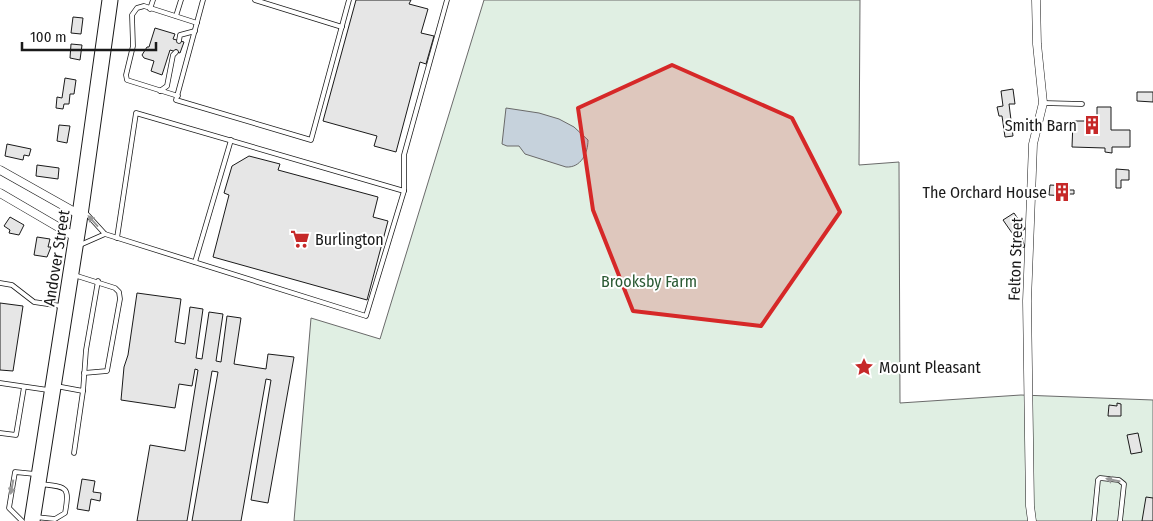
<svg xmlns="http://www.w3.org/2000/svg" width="1153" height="521" font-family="'Fira Sans Condensed',sans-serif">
<rect width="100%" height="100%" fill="#fff"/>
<polygon fill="#e0efe3" stroke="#6a6a6a" points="484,0 860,0 859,165 899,162 900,403 1021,395 1153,400 1153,521 294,521 311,318 380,339"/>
<path fill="#c6d2dc" stroke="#6a6a6a" d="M506,108L539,113L559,119L574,127L588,140C588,153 581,168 566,167L525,154L519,146H507L502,144Z"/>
<g fill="#e6e6e6" stroke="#1a1a1a">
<polygon points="356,0 411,0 409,4 428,9 421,33 434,36 426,64 420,62 396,152 374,146 377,136 323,121"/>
<polygon points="73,17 83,18 81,34 71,33"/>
<polygon points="155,28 175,34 173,39 184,42 180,53 170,50 162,75 151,71 154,61 144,58 142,55 147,47 149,47"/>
<polygon points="71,44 82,45 80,60 70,58"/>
<polygon points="65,78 76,80 74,94 70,94 69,104 64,104 63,109 56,108 57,97 62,98"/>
<polygon points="1013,89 1015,104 1009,104 1013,136 1005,137 1002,116 999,116 997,107 1003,106 1001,91"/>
<polygon points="1137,92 1153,92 1153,102 1137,101"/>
<polygon points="1097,107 1111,107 1111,130 1130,130 1130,147 1112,147 1112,153 1105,152 1105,148 1072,147 1073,121 1097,121"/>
<polygon points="59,125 70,126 67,143 57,141"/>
<polygon points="7,144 31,149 29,156 24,155 23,160 5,156"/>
<polygon points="249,156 280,164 278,170 378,197 373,217 388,221 367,300 213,257 229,195 224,193 232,166"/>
<polygon points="37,165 59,168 58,179 36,176"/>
<polygon points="1116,169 1129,170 1129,180 1121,180 1121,188 1116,188"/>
<polygon points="1050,185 1069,186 1069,190 1074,190 1074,194 1069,194 1069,196 1049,195"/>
<polygon points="1014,213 1025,229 1020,232 1025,247 1018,248 1019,243 1003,220"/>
<polygon points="10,217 24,225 19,235 9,233 10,230 4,226"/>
<polygon points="37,237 50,239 48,247 51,247 47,257 34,255"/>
<polygon points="137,293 181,299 175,342 185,344 190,307 203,309 196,358 202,359 209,312 223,314 216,361 221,362 227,316 241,318 234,364 266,369 268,354 294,357 268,503 251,500 271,380 266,379 241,521 192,521 218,372 212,371 187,521 137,521 150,445 185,451 198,370 195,369 192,386 179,384 175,408 121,400 124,367 128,355"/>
<polygon points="0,303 23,306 13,371 0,370"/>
<polygon points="1117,403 1121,404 1121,416 1108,416 1109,405 1117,406"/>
<polygon points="1138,433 1142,452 1131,454 1127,435"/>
<polygon points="82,479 95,481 93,492 101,493 100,501 91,499 89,511 77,509"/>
<polygon points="1146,497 1153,498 1153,521 1142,521"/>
</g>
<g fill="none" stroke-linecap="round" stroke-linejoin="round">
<g stroke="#1a1a1a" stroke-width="5.5">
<g id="lane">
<polyline points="203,0 176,100 311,140 349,0"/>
<polyline points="255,0 342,27"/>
<polyline points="150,9 153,0"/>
<polyline points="176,16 181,0"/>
<polyline points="179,41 180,35 195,31"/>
<polyline points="160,91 167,86 173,55 176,52"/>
<polyline points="178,96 127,80 126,75 133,46 132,15 137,8 144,6 197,23"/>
<polyline points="1043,103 1082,104"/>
<polyline points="84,211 105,234 366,316 404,191 404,155 447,0"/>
<polyline points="117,238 136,113 404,191"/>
<polyline points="80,245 105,234"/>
<polyline points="195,262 231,140"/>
<polyline points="74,275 115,288 119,292 120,299 107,371 84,373"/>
<polyline points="0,283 12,285 34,302 61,306"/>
<polyline points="0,383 48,390"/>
<polyline points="56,386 83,391 86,350 98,281"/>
<polyline points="0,433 16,435 24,387"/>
<polyline points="74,453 83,391"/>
<path d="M35,517L55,519L65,513C70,486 67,487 41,484"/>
<polyline points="22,521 9,508 15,472 35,474"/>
<polyline points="1094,521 1098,480 1100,478 1119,480 1124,484 1120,521"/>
</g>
</g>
<g stroke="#1a1a1a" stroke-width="9">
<g id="street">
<polyline points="0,170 80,215"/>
<polyline points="0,193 77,238"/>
<polyline points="1032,521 1030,506 1027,301 1033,144 1043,103 1037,44 1036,0"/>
</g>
</g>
<g stroke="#1a1a1a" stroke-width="17">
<polyline id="highway" points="32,521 80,215 110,0"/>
</g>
<use href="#lane" stroke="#fff" stroke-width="4"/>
<use href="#street" stroke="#fff" stroke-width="8"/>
<use href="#highway" stroke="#fff" stroke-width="15"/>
</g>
<defs><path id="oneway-solid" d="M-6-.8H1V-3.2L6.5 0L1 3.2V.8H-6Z" transform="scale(1.25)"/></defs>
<g fill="#989898">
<use href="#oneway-solid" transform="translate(93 221) rotate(-132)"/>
<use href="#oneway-solid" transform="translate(1113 480) rotate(-168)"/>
<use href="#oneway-solid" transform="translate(12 487) rotate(100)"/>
</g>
<path fill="#d62828" fill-opacity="0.2" stroke="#d62828" stroke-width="4" stroke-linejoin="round" d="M672,65L792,118L840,212L761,326L633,311L593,210L578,108Z"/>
<defs>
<g id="building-bare" transform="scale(1.5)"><path d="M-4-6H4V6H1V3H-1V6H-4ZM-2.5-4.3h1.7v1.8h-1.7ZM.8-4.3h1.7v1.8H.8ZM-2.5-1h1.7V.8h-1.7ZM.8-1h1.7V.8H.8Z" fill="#c62828" stroke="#fff" stroke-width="2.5" paint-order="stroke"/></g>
<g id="supermarket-bare" transform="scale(1.5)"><path d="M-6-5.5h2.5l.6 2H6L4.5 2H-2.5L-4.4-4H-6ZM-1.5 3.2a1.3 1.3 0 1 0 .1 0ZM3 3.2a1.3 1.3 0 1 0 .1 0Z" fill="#c62828" stroke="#fff" stroke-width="2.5" paint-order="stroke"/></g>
<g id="sight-bare" transform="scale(1.5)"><path d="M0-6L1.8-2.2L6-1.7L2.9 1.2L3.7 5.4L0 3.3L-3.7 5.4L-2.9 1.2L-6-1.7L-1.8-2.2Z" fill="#c62828" stroke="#fff" stroke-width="2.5" paint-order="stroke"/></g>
</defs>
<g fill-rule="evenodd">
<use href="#building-bare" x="1092" y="125"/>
<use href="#building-bare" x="1062" y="192"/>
<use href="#supermarket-bare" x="300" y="239"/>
<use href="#sight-bare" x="864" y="367"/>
</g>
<g text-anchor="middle" stroke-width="4" stroke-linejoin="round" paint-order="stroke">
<g font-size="16" fill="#1a1a1a" stroke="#fff" text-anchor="end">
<text x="1077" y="131">Smith Barn</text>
<text x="1047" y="198">The Orchard House</text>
<text x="315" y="245" text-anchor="start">Burlington</text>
<text x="879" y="373" text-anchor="start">Mount Pleasant</text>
</g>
<g font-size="16" fill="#1a1a1a" stroke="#fff">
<text transform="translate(56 258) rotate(-81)" y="6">Andover Street</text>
<text transform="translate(1015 259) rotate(-88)" y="6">Felton Street</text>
</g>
<g font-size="16" fill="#2b5a34" stroke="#fff">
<text x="649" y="287">Brooksby Farm</text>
</g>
</g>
<path d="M22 42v8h134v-8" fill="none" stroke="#1a1a1a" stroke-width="2.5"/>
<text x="30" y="42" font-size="15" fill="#1a1a1a" stroke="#ffffff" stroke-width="4" paint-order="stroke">100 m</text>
</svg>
